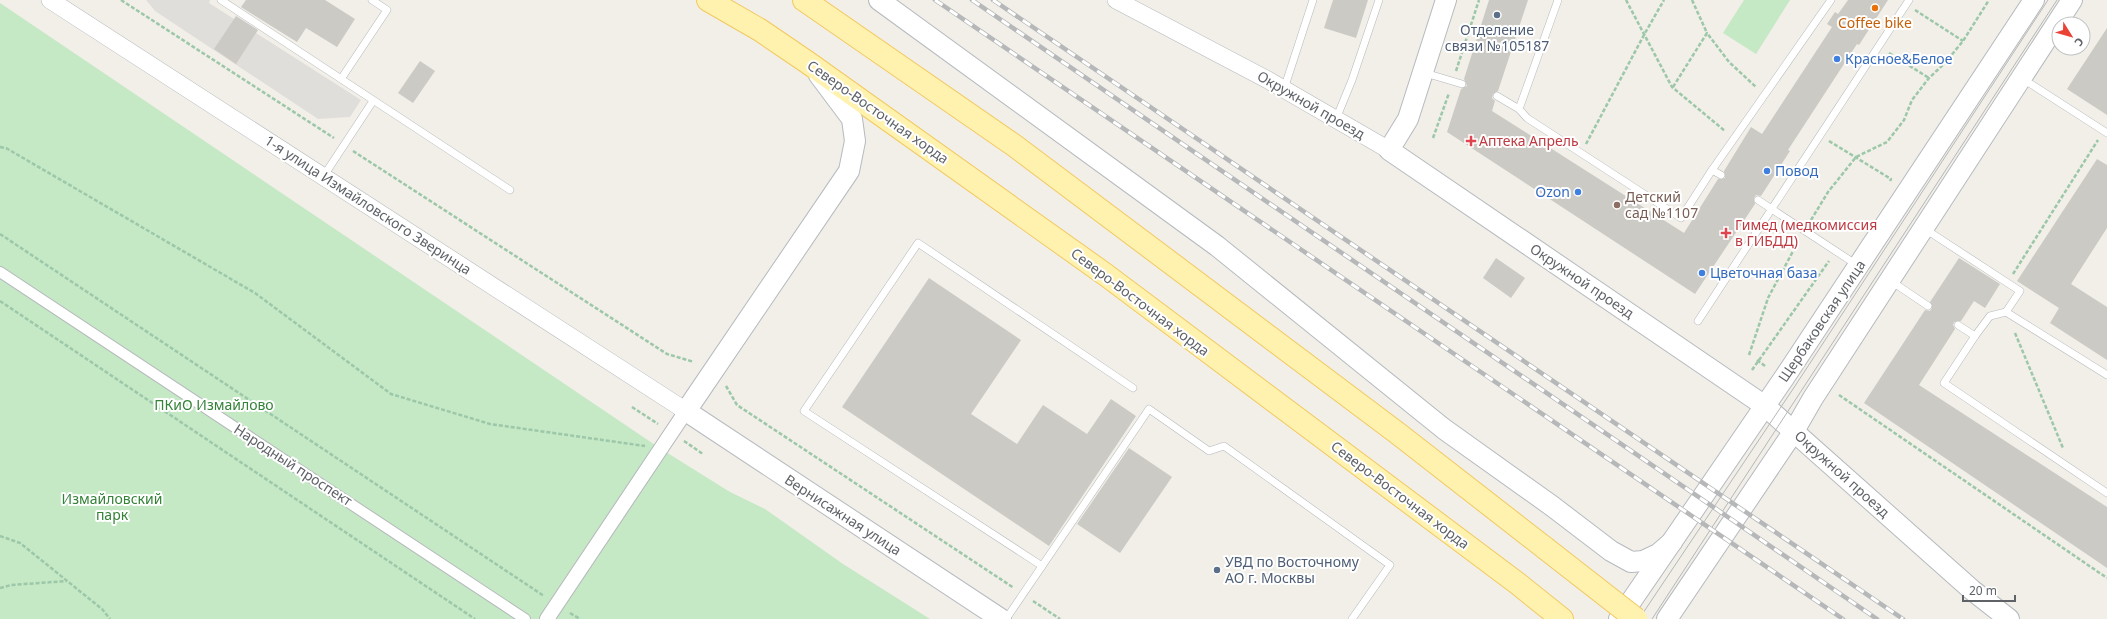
<svg xmlns="http://www.w3.org/2000/svg" width="2107" height="619" font-family="'Noto Sans',sans-serif">
<rect width="100%" height="100%" fill="#f1efe8"/>
<polygon fill="#e0deda" points="146,0 210,0 209,3 361,100 350,117 318,119 155,11"/>
<g fill="#c5e8c5">
<polygon points="1744,0 1790,0 1756,54 1723,33"/>
<polygon points="0,3 661,449 730,492 765,509 843,564 930,619 0,619"/>
</g>
<g fill="#cccac5">
<polygon points="246,0 325,0 355,19 337,47 306,28 297,42 241,7"/>
<polygon points="1333,0 1368,0 1356,38 1324,28"/>
<polygon points="1489,0 1528,0 1498,91 1493,94 1492,98 1495,101 1492,111 1684,233 1718,179 1725,178 1724,171 1751,127 1762,134 1832,27 1827,24 1835,12 1838,14 1848,0 1888,0 1859,45 1857,44 1788,150 1790,151 1761,196 1756,195 1754,198 1755,204 1695,294 1447,132 1461,89 1467,86 1464,79"/>
<polygon points="236,16 258,30 236,64 214,49"/>
<polygon points="2107,28 2107,115 2067,89"/>
<polygon points="420,61 435,71 413,103 398,93"/>
<polygon points="2097,159 2107,165 2107,228 2071,284 2107,307 2107,360 2050,323 2059,308 2017,281"/>
<polygon points="1496,258 1525,278 1511,298 1483,278"/>
<polygon points="1959,258 2000,284 1985,308 1974,301 1961,321 1954,322 1953,325 1955,329 1919,385 2107,507 2107,568 1864,403 1925,310 1930,311 1932,308 1930,302"/>
<polygon points="929,278 1021,340 971,414 1017,444 1043,405 1087,434 1111,399 1136,416 1049,546 842,407"/>
<polygon points="1129,448 1172,477 1120,553 1077,524"/>
</g>
<g fill="none" stroke-linecap="round" stroke-linejoin="round">
<g stroke="#b5b8bc" stroke-width="8">
<g id="service">
<polyline points="221,0 510,190"/>
<polyline points="1558,0 1519,109 1527,118 1681,218 1712,170 1721,175"/>
<polyline points="1425,73 1462,84"/>
<polyline points="341,79 387,10 372,0"/>
<polyline points="2023,79 2107,133"/>
<polyline points="1284,89 1313,0"/>
<polyline points="1497,96 1519,109"/>
<polyline points="1336,119 1352,80 1379,0"/>
<polyline points="1712,170 1831,0"/>
<polyline points="323,177 373,101"/>
<polyline points="1758,200 1857,265"/>
<polyline points="1925,229 2020,291 2006,312 2107,375"/>
<polyline points="1891,281 1928,306"/>
<polyline points="2006,312 1990,316 1975,336 1944,383 2107,493"/>
<polyline points="1698,321 1909,0"/>
<polyline points="1958,325 1975,336"/>
<polyline points="1042,566 804,411 918,243 1133,388"/>
<polyline points="1006,619 1149,409 1209,451 1224,446 1390,565 1352,619"/>
</g>
</g>
<g stroke="#b5b8bc" stroke-width="12">
<polyline id="pedestrian" points="0,272 525,619"/>
</g>
<g stroke="#b5b8bc" stroke-width="16">
<polyline id="minor" points="547,619 686,411"/>
</g>
<g stroke="#b5b8bc" stroke-width="18">
<g id="tertiary">
<polyline points="50,0 686,411"/>
<polyline points="1116,0 1268,80 1389,150"/>
</g>
</g>
<g stroke="#b6babf" stroke-width="22">
<g id="secondary">
<polyline points="879,0 1217,246 1444,429 1552,506 1611,551 1631,562 1643,561 1658,554 1672,542"/>
<polyline points="1446,0 1408,119 1389,150 1765,406 1972,590 2009,619"/>
<polyline points="819,75 852,119 855,141 849,171 686,411 1001,619"/>
<polyline points="1619,619 1784,378 2034,0"/>
<polyline points="1667,619 1794,431 1813,398 2072,0"/>
</g>
</g>
<g stroke="#f2c960" stroke-width="24">
<g id="primary">
<polyline points="708,0 760,30 807,62 1106,275 1517,583 1562,619"/>
<polyline points="804,0 1015,146 1396,432 1545,548"/>
</g>
</g>
<g stroke="#9cc7a9" stroke-width="2.5" stroke-dasharray="4 2" stroke-linecap="butt">
<polyline points="121,0 334,138"/>
<polyline points="1626,0 1672,87 1725,131"/>
<polyline points="1692,0 1707,33"/>
<polyline points="1915,10 1963,41"/>
<polyline points="1889,53 1929,78"/>
<polyline points="1456,71 1479,0"/>
<polyline points="1673,87 1707,33 1729,62 1756,87"/>
<polyline points="1433,138 1449,93"/>
<polyline points="1829,141 1891,179 1890,181"/>
<polyline points="1586,144 1645,33 1664,0"/>
<polyline points="0,147 6,148 255,293 391,394 490,424 645,446"/>
<polyline points="353,151 667,354 694,362"/>
<polyline points="1811,220 1828,192 1856,157 1887,142 1904,120 1912,100 1929,78 1945,63 1963,41 1989,0"/>
<polyline points="0,234 544,596"/>
<polyline points="2013,274 2098,140"/>
<polyline points="0,301 475,619"/>
<polyline points="2015,333 2063,448"/>
<polyline points="1749,355 1768,298 1799,240"/>
<polyline points="1757,360 1765,366"/>
<polyline points="1752,370 1829,261"/>
<polyline points="726,386 737,405 1014,588"/>
<polyline points="1839,395 2107,578"/>
<polyline points="632,407 658,424"/>
<polyline points="684,441 703,454"/>
<polyline points="0,536 20,543 102,609 110,619"/>
<polyline points="0,588 11,585 67,581"/>
<polyline points="1033,601 1060,619"/>
<polyline points="570,613 580,619"/>
</g>
<use href="#service" stroke="#fff" stroke-width="7"/>
<use href="#pedestrian" stroke="#fff" stroke-width="10"/>
<use href="#minor" stroke="#fff" stroke-width="14"/>
<use href="#tertiary" stroke="#fff" stroke-width="17"/>
<use href="#secondary" stroke="#fff" stroke-width="20"/>
<use href="#primary" stroke="#fff2af" stroke-width="22"/>
<g stroke="#b6b7b8" stroke-width="1">
<polyline points="1639,619 1795,386 2048,0"/>
<polyline points="1652,619 2057,0"/>
</g>
<g stroke="#b6b7b8" stroke-width="4.5">
<g id="rail">
<polyline points="935,0 1843,619"/>
<polyline points="972,0 1877,619"/>
<polyline points="993,0 1903,619"/>
</g>
</g>
<use href="#rail" stroke="#fff" stroke-width="3" stroke-dasharray="9" stroke-linecap="butt"/>
<g stroke="#f2c960" stroke-width="24" stroke-linecap="butt">
<polyline id="primary-bridge" points="1545,548 1636,619"/>
</g>
<use href="#primary-bridge" stroke="#fff2af" stroke-width="22"/>
</g>
<circle fill="#e8710a" stroke="#fff" stroke-width="1.5" cx="1875" cy="8" r="4"/>
<g fill="#5c6f8a" stroke="#fff" stroke-width="1.5">
<circle cx="1497" cy="15" r="4"/>
<circle cx="1217" cy="570" r="4"/>
</g>
<g fill="#3f7fe0" stroke="#fff" stroke-width="1.5">
<circle cx="1837" cy="59" r="4"/>
<circle cx="1767" cy="171" r="4"/>
<circle cx="1578" cy="192" r="4"/>
<circle cx="1702" cy="273" r="4"/>
</g>
<g fill="#e0444e" stroke="#fff" stroke-width="1.5">
<path d="M1469 135h4v4h4v4h-4v4h-4v-4h-4v-4h4z"/>
<path d="M1724 227h4v4h4v4h-4v4h-4v-4h-4v-4h4z"/>
</g>
<circle fill="#8d6e63" stroke="#fff" stroke-width="1.5" cx="1617" cy="205" r="4"/>
<g text-anchor="middle" stroke-width="4" stroke-linejoin="round" paint-order="stroke">
<g font-size="14" fill="#c56008" stroke="#fff">
<text x="1875" y="28">Coffee bike</text>
</g>
<g font-size="14" fill="#4e5e75" stroke="#fff">
<text x="1497" y="35">Отделение<tspan x="1497" dy="16">связи №105187</tspan></text>
<text x="1225" y="567" text-anchor="start">УВД по Восточному<tspan x="1225" dy="16">АО г. Москвы</tspan></text>
</g>
<g font-size="14" fill="#366cbe" stroke="#fff" text-anchor="start">
<text x="1845" y="64">Красное&amp;Белое</text>
<text x="1775" y="176">Повод</text>
<text x="1570" y="197" text-anchor="end">Ozon</text>
<text x="1710" y="278">Цветочная база</text>
</g>
<g font-size="14" fill="#5f6368" stroke="#fff">
<text transform="translate(1311 105) rotate(30)" y="5">Окружной проезд</text>
<text transform="translate(878 112) rotate(35)" y="5">Северо-Восточная хорда</text>
<text transform="translate(368 205) rotate(33)" y="5">1-я улица Измайловского Зверинца</text>
<text transform="translate(1582 281) rotate(34)" y="5">Окружной проезд</text>
<text transform="translate(1140 302) rotate(37)" y="5">Северо-Восточная хорда</text>
<text transform="translate(1822 321) rotate(-56)" y="5">Щербаковская улица</text>
<text transform="translate(293 465) rotate(33)" y="5">Народный проспект</text>
<text transform="translate(1842 474) rotate(42)" y="5">Окружной проезд</text>
<text transform="translate(1400 495) rotate(37)" y="5">Северо-Восточная хорда</text>
<text transform="translate(843 515) rotate(33)" y="5">Вернисажная улица</text>
</g>
<g font-size="14" fill="#be3a42" stroke="#fff" text-anchor="start">
<text x="1479" y="146">Аптека Апрель</text>
<text x="1735" y="230">Гимед (медкомиссия<tspan x="1735" dy="16">в ГИБДД)</tspan></text>
</g>
<g font-size="14" fill="#785e54" stroke="#fff" text-anchor="start">
<text x="1625" y="202">Детский<tspan x="1625" dy="16">сад №1107</tspan></text>
</g>
<g font-size="14" fill="#348238" stroke="#fff">
<text x="214" y="410">ПКиО Измайлово</text>
<text x="112" y="504">Измайловский<tspan x="112" dy="16">парк</tspan></text>
</g>
</g>
<g transform="translate(2071 36) rotate(127)"><circle r="19" fill="#ffffff" stroke="#bfc1c3"/>
<path d="M0-3L7 15L0 10L-7 15Z" fill="#ea4335"/>
<text y="-6" font-size="11" font-weight="bold" text-anchor="middle" fill="#5f6368">С</text>
</g>
<path d="M1963 595v6h52v-6" fill="none" stroke="#5f6368" stroke-width="2"/>
<text x="1969" y="595" font-size="12" fill="#5f6368" stroke="#ffffff" stroke-width="3" paint-order="stroke">20 m</text>
</svg>
